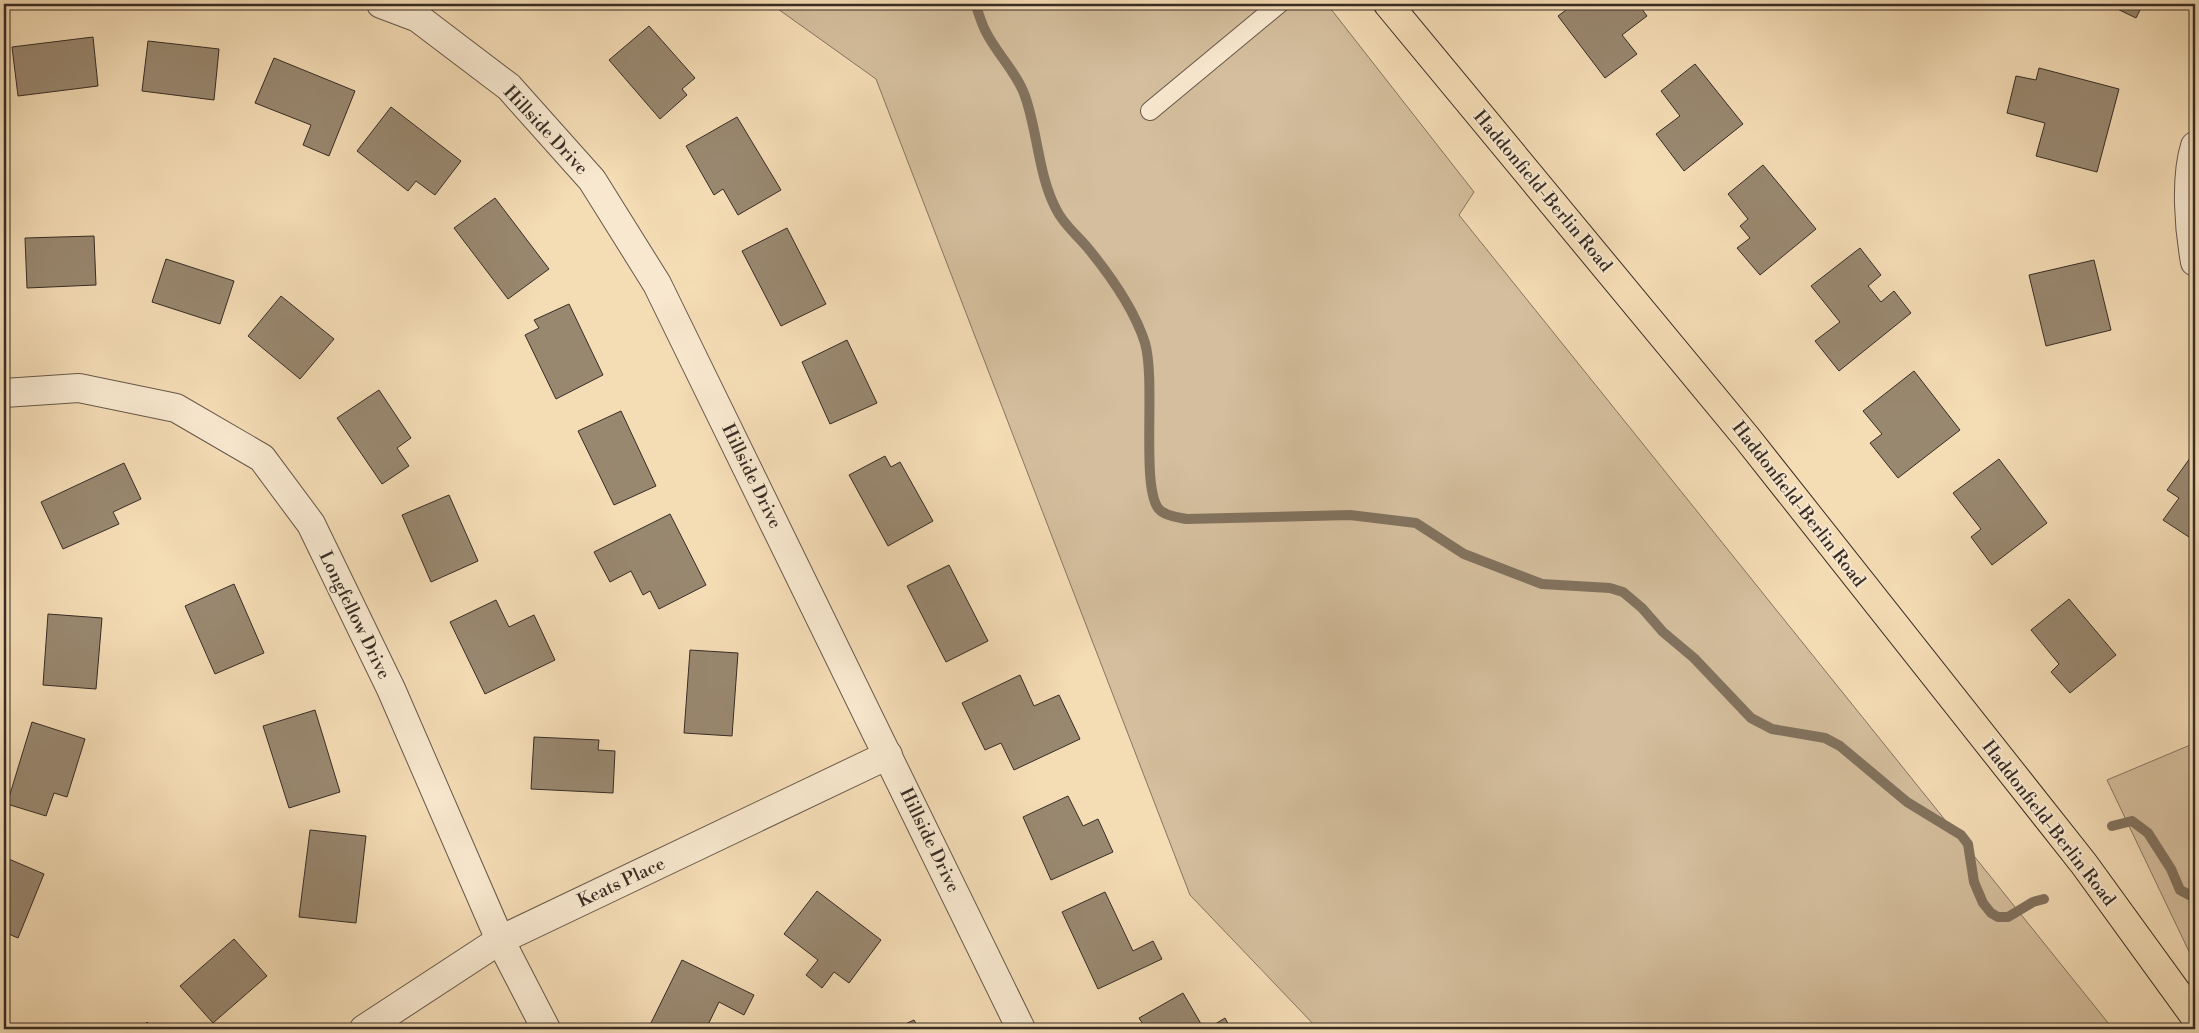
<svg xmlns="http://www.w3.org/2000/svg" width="2199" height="1033" font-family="'Libre Bodoni',serif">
<rect width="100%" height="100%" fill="#f4dcb5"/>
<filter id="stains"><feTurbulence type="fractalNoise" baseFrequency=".004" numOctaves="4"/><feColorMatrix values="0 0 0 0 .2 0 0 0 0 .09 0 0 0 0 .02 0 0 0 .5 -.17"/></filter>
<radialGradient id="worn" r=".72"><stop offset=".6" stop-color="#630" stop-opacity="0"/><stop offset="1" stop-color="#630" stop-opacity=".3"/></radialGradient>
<g fill="#d4be9d" stroke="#867561">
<polygon points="771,4 1327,4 1474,192 1459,215 2113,1029 1318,1029 1190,895 876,79"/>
<polygon points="2195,743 2195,964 2107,780"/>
</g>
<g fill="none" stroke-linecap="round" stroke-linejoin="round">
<g stroke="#82725e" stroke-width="10">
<path d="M975,4C979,13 981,23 986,32C997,54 1017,73 1025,96C1038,133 1038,174 1056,209C1063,224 1076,234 1087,247C1110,275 1134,308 1145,343C1156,381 1141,484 1158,508C1164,516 1177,517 1186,519L1350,515L1416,523L1464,554L1542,584L1610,588L1623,592L1642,608L1663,632L1694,658L1751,718L1772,729L1825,738L1840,746L1907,802L1961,835L1968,844L1974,882L1983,903L1991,913L1998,917H2008L2033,902L2044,899"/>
<polyline points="2112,826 2132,821 2148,833 2171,869 2180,890 2195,898"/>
</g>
</g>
<g fill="#998870" stroke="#372c25">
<polygon points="1574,4 1638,4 1647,16 1622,35 1637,54 1605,78 1558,16"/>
<polygon points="2107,4 2143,4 2136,18"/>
<polygon points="649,26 695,78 682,89 687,95 660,119 609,60"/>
<polygon points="93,37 98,86 18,96 12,47"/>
<polygon points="148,41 219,49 214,100 142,91"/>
<polygon points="274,58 355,91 329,156 303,145 311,125 255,103"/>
<polygon points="1695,64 1743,124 1684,171 1656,134 1680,116 1661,91"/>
<polygon points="2039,68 2119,89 2097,172 2036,156 2045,123 2007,113 2016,76 2036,80"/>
<polygon points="391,107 461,161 435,195 416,181 408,191 357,151"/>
<polygon points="737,117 781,190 738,215 723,189 714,195 686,146"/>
<polygon points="1763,165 1816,229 1760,275 1737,248 1750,238 1740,226 1748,219 1728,194"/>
<polygon points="495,198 549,269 508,299 454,228"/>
<polygon points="787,228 826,304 781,326 742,251"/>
<polygon points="94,236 96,285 27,288 25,238"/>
<polygon points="1860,248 1881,275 1868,286 1881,302 1894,291 1911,313 1839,371 1815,341 1840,322 1811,286"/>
<polygon points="166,259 234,281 220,324 152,302"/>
<polygon points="2094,260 2111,330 2046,346 2029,275"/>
<polygon points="281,296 334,339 300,379 248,336"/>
<polygon points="569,304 603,375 556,399 525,335 539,328 534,320"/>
<polygon points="847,340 877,403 830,424 802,362"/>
<polygon points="1914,371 1960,430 1898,478 1870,443 1882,434 1863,411"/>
<polygon points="379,390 411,438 397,448 409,466 382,484 337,418"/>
<polygon points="621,411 656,486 614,505 578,431"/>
<polygon points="2193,454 2195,455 2195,541 2163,520 2179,498 2167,490"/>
<polygon points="885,456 891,467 900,462 933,521 888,546 849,475"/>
<polygon points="1999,459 2047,523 1992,565 1971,537 1981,529 1953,493"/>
<polygon points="124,463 141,499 113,512 119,524 63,549 41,502"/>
<polygon points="449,495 478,561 431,582 402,515"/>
<polygon points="670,514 706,585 659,609 650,591 643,595 631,571 610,582 594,552"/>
<polygon points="949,565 988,641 946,662 907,586"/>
<polygon points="234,584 264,653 215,674 185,606"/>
<polygon points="2069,599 2116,655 2070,693 2051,672 2059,664 2031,630"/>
<polygon points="496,600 509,627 534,615 555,660 485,694 450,622"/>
<polygon points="48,614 102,618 96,689 43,685"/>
<polygon points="690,650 738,653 732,736 684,733"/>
<polygon points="1020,675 1034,706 1059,695 1080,739 1014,770 1001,743 985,750 962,703"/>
<polygon points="315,710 340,792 289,808 263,726"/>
<polygon points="32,722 85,739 67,797 54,793 46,816 7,804"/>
<polygon points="534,737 599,740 598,750 615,751 613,793 531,789"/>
<polygon points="1068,796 1083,826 1098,819 1113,852 1051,880 1023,817"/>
<polygon points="310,830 366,836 356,923 299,917"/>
<polygon points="4,857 44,874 18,938 4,932"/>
<polygon points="817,891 881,940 849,983 834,972 822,988 806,975 818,960 784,934"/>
<polygon points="1105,892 1133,951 1153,941 1162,959 1098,989 1062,912"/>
<polygon points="234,939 267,976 213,1023 180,986"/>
<polygon points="682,960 754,995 744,1015 719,1002 706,1029 648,1029"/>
<polygon points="1183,993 1204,1029 1146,1029 1139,1018"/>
<polygon points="1225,1018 1231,1029 1207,1029"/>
<polygon points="914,1020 919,1029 894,1029"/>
<polygon points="147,1022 154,1029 140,1029"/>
</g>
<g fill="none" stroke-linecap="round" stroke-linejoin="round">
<g stroke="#665849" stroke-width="20">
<polyline id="lane" points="1150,111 1279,4"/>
</g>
<g stroke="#665849" stroke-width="30">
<g id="street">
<polyline points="381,4 418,18 509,87 592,180 657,284 1021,1029"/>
<path d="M2195,146C2185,178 2189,229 2195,262"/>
<polyline points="4,393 79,388 176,408 262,458 311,524 391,689 500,940 546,1029"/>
<polyline points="364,1029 500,940 888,755"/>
</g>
</g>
<g stroke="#372c25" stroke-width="30">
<polyline id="primary" points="1388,4 1747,438 2084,864 2195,1017"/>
</g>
<use href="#lane" stroke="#f8e8cf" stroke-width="18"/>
<use href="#street" stroke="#f8e8cf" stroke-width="28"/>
<use href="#primary" stroke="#f4dcb5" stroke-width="28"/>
</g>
<g text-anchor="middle" stroke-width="4" stroke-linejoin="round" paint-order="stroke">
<g font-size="18" fill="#372c25" stroke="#f8e8cf">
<text transform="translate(546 130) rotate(47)" y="6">Hillside Drive</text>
<text transform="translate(1543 191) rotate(50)" y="6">Haddonfield-Berlin Road</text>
<text transform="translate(752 476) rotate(64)" y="6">Hillside Drive</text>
<text transform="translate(1799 504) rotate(52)" y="6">Haddonfield-Berlin Road</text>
<text transform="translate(355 615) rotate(64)" y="6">Longfellow Drive</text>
<text transform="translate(2049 823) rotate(52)" y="6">Haddonfield-Berlin Road</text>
<text transform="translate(930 840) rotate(64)" y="6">Hillside Drive</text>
<text transform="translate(621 882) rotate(-25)" y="6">Keats Place</text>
</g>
</g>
<rect width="2199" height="1033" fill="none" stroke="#f4dcb5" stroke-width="20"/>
<rect x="5" y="5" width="2189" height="1023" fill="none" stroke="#372c25" stroke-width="2.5"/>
<rect x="10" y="10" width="2179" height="1013" fill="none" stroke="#372c25"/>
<rect width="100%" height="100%" filter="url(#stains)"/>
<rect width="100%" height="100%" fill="url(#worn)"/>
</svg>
